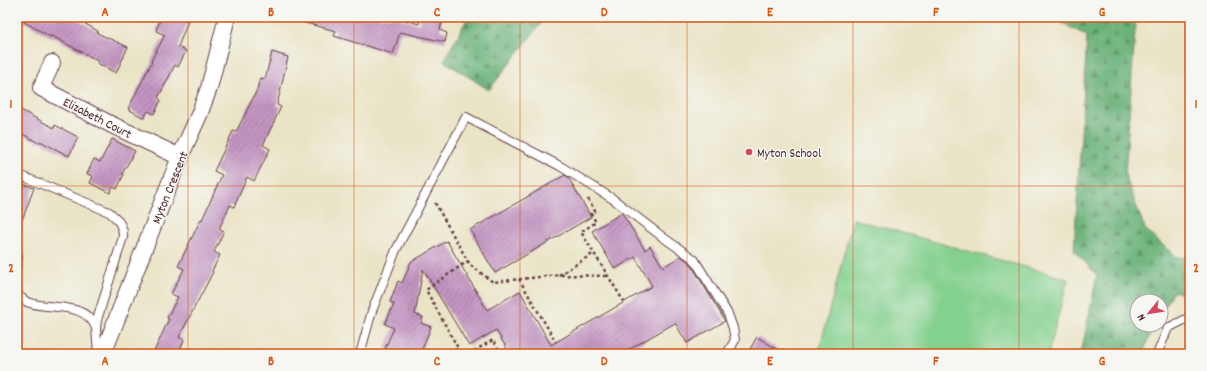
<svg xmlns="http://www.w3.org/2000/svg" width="1207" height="371" font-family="Dekko,sans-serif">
<defs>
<pattern id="forest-firs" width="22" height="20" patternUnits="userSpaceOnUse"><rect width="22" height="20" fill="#6bb279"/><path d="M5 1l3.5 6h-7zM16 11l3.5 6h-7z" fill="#5a9063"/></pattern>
<pattern id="building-hatch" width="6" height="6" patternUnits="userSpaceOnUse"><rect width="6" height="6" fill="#c394c2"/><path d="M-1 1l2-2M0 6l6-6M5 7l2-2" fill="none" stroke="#a0789e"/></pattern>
</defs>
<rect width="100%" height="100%" fill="#f6f6f2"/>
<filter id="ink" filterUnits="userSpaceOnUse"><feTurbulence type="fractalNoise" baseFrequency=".025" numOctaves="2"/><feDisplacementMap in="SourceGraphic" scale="8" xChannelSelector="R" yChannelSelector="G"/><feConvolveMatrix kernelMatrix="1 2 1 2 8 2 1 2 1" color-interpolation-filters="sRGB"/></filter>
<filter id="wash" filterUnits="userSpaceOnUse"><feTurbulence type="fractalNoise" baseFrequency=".012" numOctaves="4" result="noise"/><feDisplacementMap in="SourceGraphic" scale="16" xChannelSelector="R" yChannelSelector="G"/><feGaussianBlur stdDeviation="0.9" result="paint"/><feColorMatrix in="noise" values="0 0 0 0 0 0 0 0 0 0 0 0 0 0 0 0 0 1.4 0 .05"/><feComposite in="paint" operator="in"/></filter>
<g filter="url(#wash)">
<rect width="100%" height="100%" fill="#eae4c6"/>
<polygon fill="#84d08e" stroke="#67785c" points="853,219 1068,279 1048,354 834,354 819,350"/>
<g fill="url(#forest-firs)" stroke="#5a6852">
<polygon points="468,17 546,17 489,90 444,61"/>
<polygon points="1051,17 1136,17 1125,175 1145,229 1176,257 1190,258 1190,296 1174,291 1161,313 1161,301 1137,301 1137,325 1154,325 1151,331 1143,354 1081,354 1097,275 1074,251 1087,36"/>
</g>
<g id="blocks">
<g fill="url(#building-hatch)">
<polygon points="17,17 73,17 98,31 97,33 128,47 116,73 97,63 98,61 52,36 51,37 17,18"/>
<polygon points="161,17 177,17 188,21 178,47 186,51 178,67 175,65 158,98 161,100 154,114 148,111 144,118 128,109 141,83 152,62 151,61 165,35 156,31"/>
<polygon points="298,17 396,17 419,24 420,17 443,17 440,30 447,33 445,42 400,32 393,54 334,36 336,31 298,21"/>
<polygon points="272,52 288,57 277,105 281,107 263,145 270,149 254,181 247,177 234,207 230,205 219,229 224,231 214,252 220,255 212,271 213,272 179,337 184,340 178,354 153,354 169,319 167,318 178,297 171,294 184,269 178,266 201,219 202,220 222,175 214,171 233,131 236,132 257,90 260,78 265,79"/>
<polygon points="17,108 54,128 55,125 78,137 69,156 40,141 39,143 17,131"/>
<polygon points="112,139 135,151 122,174 124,174 117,189 113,187 110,193 90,183 93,176 87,174 94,159 100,162"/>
<polygon points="565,175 568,177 591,217 495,273 470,230"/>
<polygon points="17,182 34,188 18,231 17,231"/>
<polygon points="622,213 645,250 650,246 663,267 681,256 690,263 725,321 687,343 675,323 621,354 510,354 496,330 469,346 423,269 415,314 423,317 421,323 431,327 420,354 398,354 385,348 394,328 385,324 394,304 390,302 398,281 402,283 411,262 447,241 487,310 520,291 551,345 652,286 635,257 615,269 592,231"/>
<polygon points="757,337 785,354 747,354"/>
</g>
</g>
</g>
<g filter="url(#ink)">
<use href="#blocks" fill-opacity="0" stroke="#623d42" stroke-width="1"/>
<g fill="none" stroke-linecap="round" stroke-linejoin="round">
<g stroke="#623d42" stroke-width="10">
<g id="lane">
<path d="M17,174L109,212C117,218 124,226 123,237L97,320L96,328L98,354"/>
<polyline points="17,264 18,256"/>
<path d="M17,294C20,297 24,300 27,302C49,311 85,300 96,328"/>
<polyline points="360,354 372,311 396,250 466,117 560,166 613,199 664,238 694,259 728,314 733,328 735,340 727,354"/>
<polyline points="1159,354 1158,352 1168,328 1190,317"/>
</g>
</g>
<g stroke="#623d42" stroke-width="18">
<g id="street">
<polyline points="52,63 41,88 110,124 180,157"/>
<polyline points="103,354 180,157 199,115 209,88 227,17"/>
</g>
</g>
<g stroke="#623d42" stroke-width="2.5" stroke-dasharray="3 3" stroke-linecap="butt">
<polyline points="588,199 595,211 591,214 596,222 581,232 624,302"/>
<polyline points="435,203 470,265 493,282 558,275 608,276"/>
<polyline points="559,275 594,253"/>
<polyline points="519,279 556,342"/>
<polyline points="449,354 458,348 426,290 468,261"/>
<polyline points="469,354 493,340 501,354"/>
</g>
<use href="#lane" stroke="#fff" stroke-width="8"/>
<use href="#street" stroke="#fff" stroke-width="16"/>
</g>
</g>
<path fill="none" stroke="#d8530f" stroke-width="1" stroke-opacity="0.55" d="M188,17V354M354,17V354M520,17V354M687,17V354M853,17V354M1019,17V354M17,186H1190"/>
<circle fill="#d1495b" stroke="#f6f6f2" stroke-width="1.5" cx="749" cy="152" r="4"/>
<g text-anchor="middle" stroke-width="3" stroke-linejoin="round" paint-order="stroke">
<g font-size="13" fill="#4a1f2b" stroke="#f6f6f2">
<text transform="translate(98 117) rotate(27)" y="5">Elizabeth Court</text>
<text transform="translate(169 187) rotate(-68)" y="5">Myton Crescent</text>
</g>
<g font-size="13" fill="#4a1f2b" stroke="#f6f6f2" text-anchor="start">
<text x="757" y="157">Myton School</text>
</g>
</g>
<rect width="1207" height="371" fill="none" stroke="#f6f6f2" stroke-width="44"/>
<g transform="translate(1149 313) rotate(240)"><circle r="19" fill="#f6f6f2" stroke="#b1a0a2"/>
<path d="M0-3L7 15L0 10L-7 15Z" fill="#d1495b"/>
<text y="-6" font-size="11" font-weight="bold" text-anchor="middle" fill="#4a1f2b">N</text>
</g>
<rect x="22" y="22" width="1163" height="327" fill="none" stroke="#d8530f" stroke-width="1.5"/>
<g font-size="13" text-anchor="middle" font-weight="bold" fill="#d8530f">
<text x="105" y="16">A</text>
<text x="271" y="16">B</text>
<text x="437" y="16">C</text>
<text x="604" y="16">D</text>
<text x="770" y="16">E</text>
<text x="936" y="16">F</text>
<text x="1102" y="16">G</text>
<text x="11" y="108">1</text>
<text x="1196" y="108">1</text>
<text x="11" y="272">2</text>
<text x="1196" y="272">2</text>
<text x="105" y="365">A</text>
<text x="271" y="365">B</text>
<text x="437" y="365">C</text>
<text x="604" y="365">D</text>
<text x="770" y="365">E</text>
<text x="936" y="365">F</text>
<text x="1102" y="365">G</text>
</g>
</svg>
